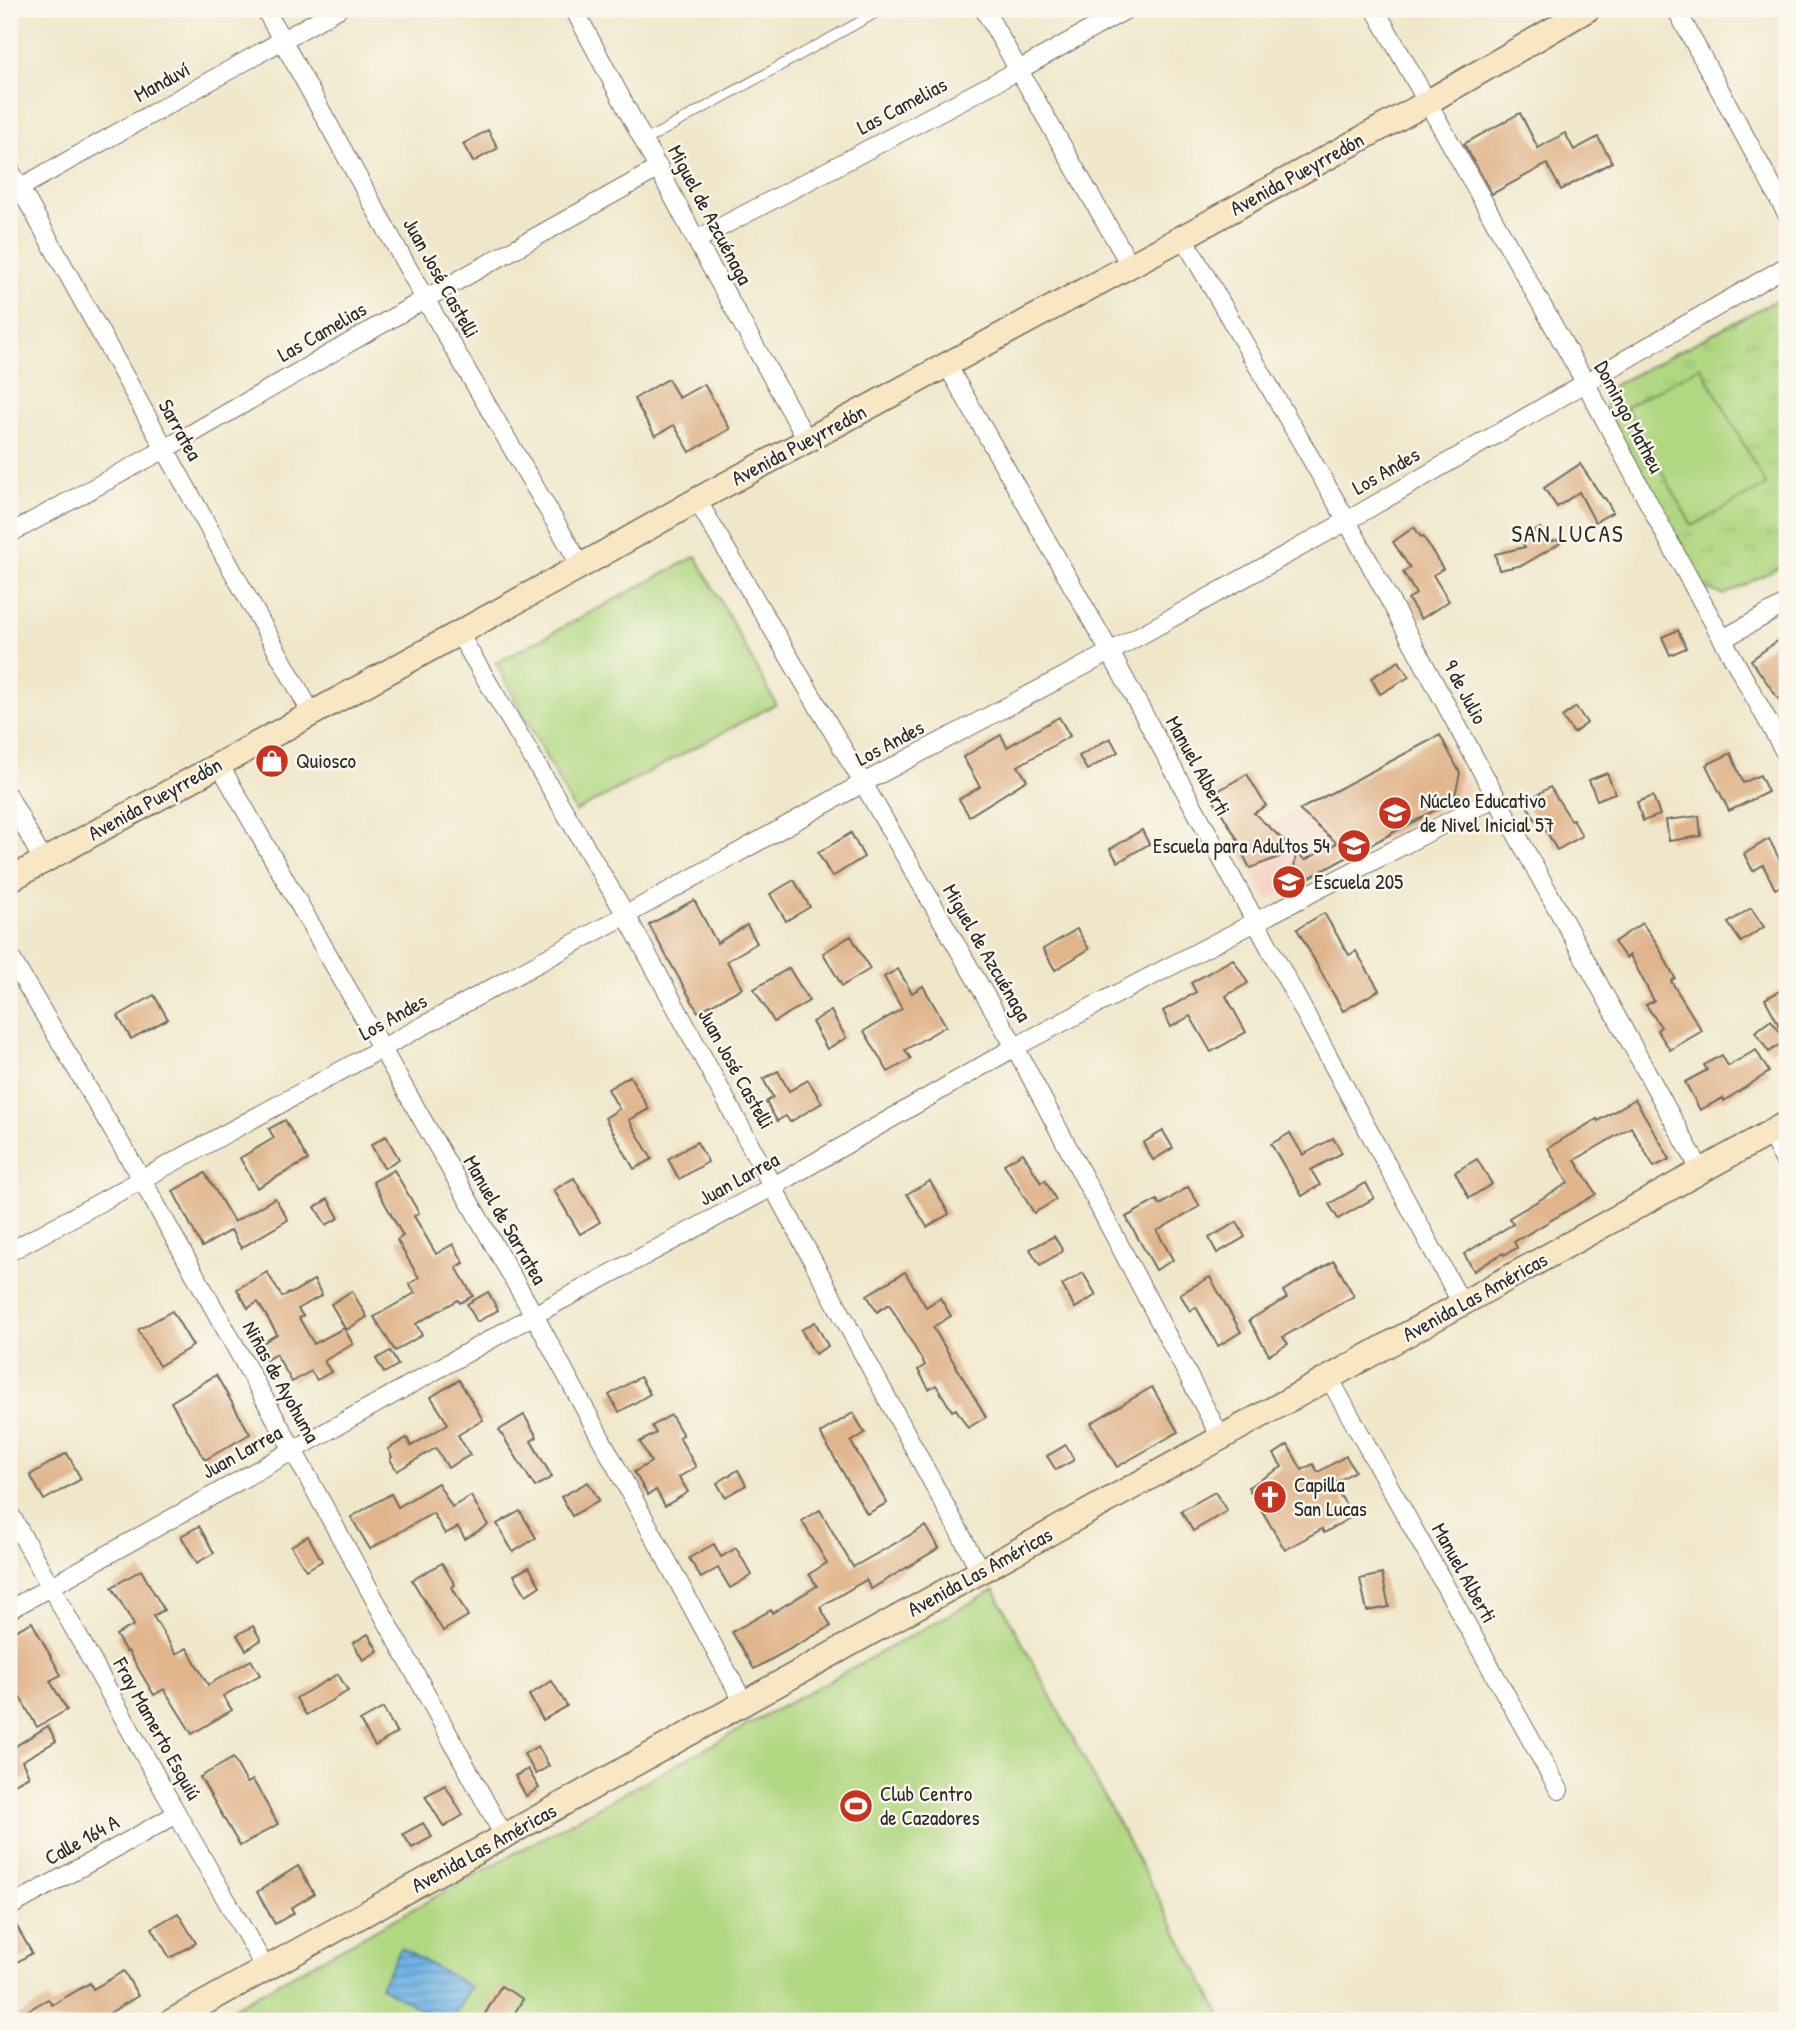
<svg xmlns="http://www.w3.org/2000/svg" width="1796" height="2030" font-family="'Patrick Hand',sans-serif">
<defs>
<pattern id="grass-tufts" width="24" height="20" patternUnits="userSpaceOnUse" patternTransform="scale(1.75)"><rect width="24" height="20" fill="#b0d781"/><path d="M3 7l-1-3M5 7V3M7 7l1-3M15 17l-1-3M17 17v-4M19 17l1-3" fill="none" stroke="#98b970"/></pattern>
<pattern id="water-rules" width="6" height="5" patternUnits="userSpaceOnUse" patternTransform="scale(1.75)"><rect width="6" height="5" fill="#6eb2e4"/><path d="M0 2.5h6" fill="none" stroke="#5b91b9"/></pattern>
</defs>
<rect width="100%" height="100%" fill="#fbf7ec"/>
<filter id="ink" filterUnits="userSpaceOnUse"><feTurbulence type="fractalNoise" baseFrequency=".0143" numOctaves="2"/><feDisplacementMap in="SourceGraphic" scale="14" xChannelSelector="R" yChannelSelector="G"/><feConvolveMatrix kernelMatrix="1 2 1 2 8 2 1 2 1" color-interpolation-filters="sRGB"/></filter>
<filter id="wash" filterUnits="userSpaceOnUse"><feTurbulence type="fractalNoise" baseFrequency=".00686" numOctaves="4" result="noise"/><feDisplacementMap in="SourceGraphic" scale="28" xChannelSelector="R" yChannelSelector="G"/><feGaussianBlur stdDeviation="1.57" result="paint"/><feColorMatrix in="noise" values="0 0 0 0 0 0 0 0 0 0 0 0 0 0 0 0 0 1.4 0 .05"/><feComposite in="paint" operator="in"/></filter>
<g filter="url(#wash)">
<rect width="100%" height="100%" fill="#f0e7ca"/>
<polygon fill="#f6d2c3" points="1440,735 1470,791 1267,900 1237,843"/>
<polygon fill="url(#grass-tufts)" stroke="#6e8156" stroke-width="2" points="1786,295 1787,296 1787,564 1724,595 1703,588 1605,411 1607,389"/>
<g fill="#b0d781" stroke="#6e8156" stroke-width="2">
<polygon points="1701,366 1766,485 1692,526 1626,407"/>
<polygon points="696,556 776,704 575,812 496,663"/>
<polygon points="994,1590 1224,2021 209,2021"/>
</g>
<polygon fill="url(#water-rules)" stroke="#4c6e88" stroke-width="2" points="401,1948 471,1987 451,2021 442,2021 380,1986"/>
<g id="blocks">
<g fill="#e0b58c">
<polygon points="1520,113 1538,148 1565,133 1574,150 1598,137 1612,162 1561,190 1547,164 1492,194 1464,144"/>
<polygon points="488,130 498,148 473,162 463,144"/>
<polygon points="668,379 679,398 704,384 730,429 690,452 674,425 655,436 634,399"/>
<polygon points="1580,464 1603,498 1605,498 1613,512 1595,522 1579,492 1557,507 1544,488"/>
<polygon points="1414,527 1421,537 1423,536 1443,569 1433,575 1449,601 1421,619 1408,599 1416,594 1403,572 1410,568 1393,542"/>
<polygon points="1540,528 1548,542 1559,540 1560,543 1523,565 1499,570 1495,554 1525,547 1521,540"/>
<polygon points="1678,630 1686,648 1670,655 1662,637"/>
<polygon points="1787,634 1787,711 1751,660"/>
<polygon points="1399,661 1409,677 1380,694 1371,678"/>
<polygon points="1576,707 1587,723 1574,733 1562,717"/>
<polygon points="1059,717 1070,736 1018,766 1027,780 969,816 959,799 980,787 963,757 1001,735 1007,747"/>
<polygon points="1440,735 1460,773 1454,800 1292,887 1296,852 1305,860 1337,843 1299,810"/>
<polygon points="1110,738 1118,752 1087,770 1079,756"/>
<polygon points="1731,753 1743,783 1760,775 1768,792 1729,811 1706,765"/>
<polygon points="1607,773 1615,793 1597,800 1589,780"/>
<polygon points="1247,774 1266,806 1254,813 1295,851 1250,868 1237,843 1239,842 1211,795"/>
<polygon points="1550,787 1571,820 1573,819 1582,836 1557,850 1540,820 1537,822 1525,802"/>
<polygon points="1653,796 1660,815 1643,821 1637,802"/>
<polygon points="1699,816 1701,836 1669,841 1666,820"/>
<polygon points="1142,830 1149,844 1118,862 1110,849"/>
<polygon points="851,833 864,857 832,877 818,853"/>
<polygon points="1769,839 1782,864 1787,861 1787,883 1775,889 1763,865 1753,871 1744,854"/>
<polygon points="794,880 810,907 786,921 770,894"/>
<polygon points="694,900 717,943 747,925 757,943 727,961 742,988 698,1012 649,925"/>
<polygon points="1751,908 1764,927 1741,942 1728,923"/>
<polygon points="1324,913 1349,955 1356,951 1379,990 1343,1011 1297,929"/>
<polygon points="1642,923 1656,942 1675,978 1671,981 1702,1031 1670,1050 1657,1030 1661,1027 1646,1005 1654,1001 1630,955 1626,958 1614,942"/>
<polygon points="1077,929 1089,949 1055,970 1043,949"/>
<polygon points="851,936 870,969 842,986 823,953"/>
<polygon points="1233,959 1248,983 1226,996 1246,1032 1211,1052 1190,1016 1171,1027 1163,1011 1196,992 1191,983"/>
<polygon points="789,968 809,1001 774,1022 754,989"/>
<polygon points="898,969 912,993 923,986 946,1026 905,1050 911,1059 888,1072 864,1031 902,1009 884,977"/>
<polygon points="1787,987 1787,1040 1765,999"/>
<polygon points="154,995 168,1019 131,1039 118,1016"/>
<polygon points="831,1011 846,1038 827,1049 812,1022"/>
<polygon points="1771,1020 1786,1040 1769,1052 1755,1032"/>
<polygon points="1756,1050 1769,1072 1724,1101 1723,1098 1700,1110 1685,1082 1707,1070 1704,1065 1722,1055 1728,1066"/>
<polygon points="778,1071 789,1091 808,1080 822,1103 790,1122 786,1116 777,1121 766,1102 773,1097 763,1079"/>
<polygon points="630,1076 649,1109 629,1120 652,1159 634,1169 605,1118 619,1109 608,1089"/>
<polygon points="1635,1099 1670,1159 1654,1167 1631,1127 1575,1160 1596,1194 1514,1242 1517,1248 1504,1255 1503,1253 1474,1271 1464,1254 1513,1224 1509,1218 1568,1183 1548,1148 1597,1119 1598,1121"/>
<polygon points="285,1120 308,1160 257,1188 240,1158 274,1138 269,1129"/>
<polygon points="1163,1131 1173,1148 1153,1160 1143,1143"/>
<polygon points="1290,1133 1303,1155 1333,1138 1342,1153 1311,1170 1320,1185 1302,1196 1271,1144"/>
<polygon points="386,1136 399,1159 384,1168 371,1145"/>
<polygon points="697,1142 708,1162 679,1179 668,1159"/>
<polygon points="1023,1153 1041,1183 1045,1180 1056,1200 1034,1213 1004,1164"/>
<polygon points="1477,1159 1492,1184 1469,1198 1455,1172"/>
<polygon points="394,1170 419,1213 414,1216 436,1254 453,1244 464,1263 456,1267 473,1296 460,1303 458,1300 416,1324 422,1335 395,1351 374,1317 415,1293 409,1284 419,1278 397,1240 403,1236 373,1182"/>
<polygon points="205,1173 234,1222 275,1198 288,1220 241,1248 231,1230 202,1247 173,1191"/>
<polygon points="574,1178 600,1222 580,1234 554,1190"/>
<polygon points="930,1181 949,1214 927,1227 907,1194"/>
<polygon points="1366,1183 1374,1198 1338,1219 1329,1204"/>
<polygon points="1188,1187 1200,1206 1157,1231 1173,1260 1156,1270 1126,1217 1157,1200 1160,1205"/>
<polygon points="328,1199 339,1218 326,1225 315,1207"/>
<polygon points="1237,1222 1245,1237 1217,1253 1209,1238"/>
<polygon points="1054,1236 1063,1251 1040,1265 1030,1249"/>
<polygon points="1334,1261 1354,1296 1283,1337 1288,1344 1269,1355 1249,1320 1287,1298 1283,1291"/>
<polygon points="267,1272 282,1297 289,1293 290,1294 314,1280 322,1295 298,1309 303,1316 299,1318 314,1344 344,1328 353,1344 324,1361 331,1372 317,1380 311,1371 292,1382 276,1354 266,1360 258,1346 277,1334 258,1302 248,1308 237,1289"/>
<polygon points="905,1272 926,1307 940,1298 951,1316 933,1327 986,1417 968,1428 956,1409 952,1411 936,1385 929,1389 918,1370 925,1365 889,1304 877,1312 867,1295"/>
<polygon points="1083,1273 1096,1295 1075,1308 1062,1285"/>
<polygon points="1210,1277 1241,1332 1218,1346 1196,1307 1190,1311 1180,1294"/>
<polygon points="352,1291 367,1317 346,1330 331,1304"/>
<polygon points="488,1292 498,1310 477,1322 467,1304"/>
<polygon points="172,1311 193,1346 159,1366 138,1330"/>
<polygon points="815,1322 828,1346 815,1354 801,1330"/>
<polygon points="390,1351 398,1365 384,1373 376,1359"/>
<polygon points="216,1375 250,1434 205,1460 171,1402"/>
<polygon points="640,1377 650,1394 619,1412 609,1395"/>
<polygon points="459,1380 483,1420 458,1435 470,1455 448,1468 436,1448 397,1471 390,1459 392,1457 388,1449 407,1438 411,1446 448,1424 431,1397"/>
<polygon points="1152,1387 1178,1432 1117,1467 1091,1423"/>
<polygon points="853,1413 865,1433 851,1442 887,1503 867,1514 820,1433"/>
<polygon points="524,1415 537,1437 531,1441 552,1477 535,1487 499,1430"/>
<polygon points="671,1415 683,1435 679,1437 696,1467 679,1477 688,1492 665,1506 656,1490 648,1495 634,1472 651,1462 640,1442 656,1433 652,1426"/>
<polygon points="1066,1445 1074,1460 1056,1470 1047,1456"/>
<polygon points="1288,1445 1302,1470 1313,1464 1318,1472 1346,1456 1355,1471 1333,1484 1353,1516 1324,1533 1322,1529 1285,1550 1248,1487 1282,1467 1274,1454"/>
<polygon points="67,1453 81,1479 44,1500 30,1475"/>
<polygon points="738,1470 746,1485 725,1497 717,1483"/>
<polygon points="588,1482 599,1500 572,1516 561,1497"/>
<polygon points="438,1483 452,1507 471,1496 488,1525 465,1539 458,1527 445,1534 433,1513 370,1549 351,1517 391,1494 398,1507"/>
<polygon points="1215,1492 1227,1511 1193,1531 1181,1511"/>
<polygon points="820,1510 853,1567 926,1526 939,1548 871,1589 866,1580 820,1607 831,1626 754,1669 732,1632 771,1610 772,1613 817,1586 809,1574 827,1563 802,1521"/>
<polygon points="520,1511 536,1538 513,1552 497,1524"/>
<polygon points="199,1526 214,1553 197,1563 181,1536"/>
<polygon points="308,1536 322,1561 306,1570 291,1546"/>
<polygon points="714,1544 721,1557 736,1548 752,1575 730,1588 718,1568 701,1578 689,1558"/>
<polygon points="442,1563 455,1585 452,1587 468,1616 443,1631 412,1580"/>
<polygon points="529,1567 540,1586 526,1595 514,1575"/>
<polygon points="141,1570 164,1610 153,1616 176,1654 187,1648 208,1685 251,1660 260,1675 223,1696 232,1710 192,1734 164,1689 154,1695 128,1651 126,1652 116,1635 134,1625 112,1587"/>
<polygon points="1382,1574 1389,1607 1367,1611 1360,1579"/>
<polygon points="32,1622 61,1675 50,1681 67,1710 37,1727 20,1697 9,1703 9,1634"/>
<polygon points="253,1626 261,1640 246,1650 237,1635"/>
<polygon points="368,1634 378,1651 363,1660 353,1643"/>
<polygon points="338,1674 348,1691 306,1715 296,1698"/>
<polygon points="552,1681 567,1706 543,1720 529,1695"/>
<polygon points="383,1708 397,1733 375,1746 360,1721"/>
<polygon points="48,1726 56,1741 22,1761 29,1776 9,1787 9,1737 14,1747"/>
<polygon points="538,1746 549,1766 536,1774 524,1754"/>
<polygon points="233,1758 247,1783 253,1780 278,1824 240,1846 200,1777"/>
<polygon points="528,1769 539,1788 526,1796 515,1776"/>
<polygon points="445,1785 463,1815 444,1827 425,1796"/>
<polygon points="423,1823 432,1837 412,1848 403,1834"/>
<polygon points="298,1866 314,1894 291,1908 294,1913 275,1924 257,1892"/>
<polygon points="178,1913 196,1943 170,1958 152,1928"/>
<polygon points="9,1918 12,1918 32,1953 9,1967"/>
<polygon points="124,1971 138,1996 108,2014 109,2017 101,2021 9,2021 48,1999 52,2005 90,1983 93,1989"/>
<polygon points="501,1986 523,1999 510,2021 481,2021"/>
</g>
</g>
</g>
<g filter="url(#ink)">
<use href="#blocks" fill-opacity="0" stroke="#706d63" stroke-width="2"/>
<g fill="none" stroke-linecap="round" stroke-linejoin="round">
<g stroke="#706d63" stroke-width="11">
<polyline id="service" points="644,141 883,9"/>
</g>
<g stroke="#706d63" stroke-width="20">
<g id="minor">
<polyline points="265,9 425,299 581,566"/>
<polyline points="574,9 696,240 808,442"/>
<polyline points="984,9 1130,265"/>
<polyline points="1375,9 1585,382 1674,551 1787,756"/>
<polyline points="1676,9 1787,214"/>
<polyline points="9,168 312,714"/>
<polyline points="9,194 338,9"/>
<polyline points="1183,237 1347,521 1473,755 1701,1171"/>
<polyline points="696,240 1019,70 1127,9"/>
<polyline points="947,365 1110,652 1462,1304"/>
<polyline points="697,500 863,783 1015,1047 1221,1438"/>
<polyline points="9,534 165,449 425,299 659,168"/>
<polyline points="458,632 626,915 981,1572"/>
<polyline points="1723,639 1787,603"/>
<polyline points="219,764 534,1315 744,1703"/>
<polyline points="9,797 43,861"/>
<polyline points="9,955 141,1178 293,1450 504,1836"/>
<polyline points="1770,1133 1787,1166"/>
<polyline points="9,1252 626,915 863,783 1110,652 1347,521 1787,266"/>
<polyline points="1329,1378 1559,1790"/>
<polyline points="9,1512 177,1814 266,1969"/>
<polyline points="9,1610 534,1315 774,1186 1015,1047 1496,797"/>
<polyline points="9,1907 177,1814"/>
</g>
</g>
<g stroke="#706d63" stroke-width="27">
<g id="secondary">
<polyline points="9,880 581,566 697,500 1183,237 1428,102 1588,9"/>
<polyline points="172,2021 1787,1123"/>
</g>
</g>
<use href="#service" stroke="#fff" stroke-width="9"/>
<use href="#minor" stroke="#fff" stroke-width="18"/>
<use href="#secondary" stroke="#f9e7c3" stroke-width="24"/>
</g>
</g>
<defs>
<g id="shop-disc" transform="scale(1.75)"><circle r="9.5" fill="#c8321e" stroke="#fbf7ec"/><path d="M-5-2.5h2.3a2.7 3.5 0 0 1 5.4 0H5L5.5 6h-11ZM-1.5-2.5h3a1.5 2.3 0 0 0-3 0Z" fill="#fff"/></g>
<g id="school-disc" transform="scale(1.75)"><circle r="9.5" fill="#c8321e" stroke="#fbf7ec"/><path d="M0-5L7-2L0 1L-7-2ZM-4 1L0 2.5L4 1V4Q0 6-4 4Z" fill="#fff"/></g>
<g id="church-disc" transform="scale(1.75)"><circle r="9.5" fill="#c8321e" stroke="#fbf7ec"/><path d="M-1.2-6h2.4v3.5h3.3v2.4h-3.3V6h-2.4V-.1h-3.3v-2.4h3.3Z" fill="#fff"/></g>
<g id="stadium-disc" transform="scale(1.75)"><circle r="9.5" fill="#c8321e" stroke="#fbf7ec"/><path d="M0-5a6.5 5 0 1 0 0 10a6.5 5 0 1 0 0-10ZM-3.5-1.8h7v3.6h-7Z" fill="#fff"/></g>
</defs>
<g fill-rule="evenodd">
<use href="#shop-disc" x="272" y="761"/>
<use href="#school-disc" x="1395" y="813"/>
<use href="#school-disc" x="1354" y="846"/>
<use href="#school-disc" x="1289" y="882"/>
<use href="#church-disc" x="1270" y="1497"/>
<use href="#stadium-disc" x="856" y="1806"/>
</g>
<g text-anchor="middle" stroke-width="5" stroke-linejoin="round" paint-order="stroke">
<g font-size="21" fill="#2b2b2b" stroke="#fbf7ec">
<text transform="translate(162 82) rotate(-29)" y="7">Manduví</text>
<text transform="translate(902 106) rotate(-28)" y="7">Las Camelias</text>
<text transform="translate(1297 174) rotate(-29)" y="7">Avenida Pueyrredón</text>
<text transform="translate(710 215) rotate(62)" y="7">Miguel de Azcuénaga</text>
<text transform="translate(441 278) rotate(61)" y="7">Juan José Castelli</text>
<text transform="translate(322 332) rotate(-30)" y="7">Las Camelias</text>
<text transform="translate(1629 417) rotate(62)" y="7">Domingo Matheu</text>
<text transform="translate(180 430) rotate(61)" y="7">Sarratea</text>
<text transform="translate(799 445) rotate(-28)" y="7">Avenida Pueyrredón</text>
<text transform="translate(1386 471) rotate(-30)" y="7">Los Andes</text>
<text transform="translate(1465 692) rotate(62)" y="7">9 de Julio</text>
<text transform="translate(890 743) rotate(-28)" y="7">Los Andes</text>
<text transform="translate(1198 766) rotate(61)" y="7">Manuel Alberti</text>
<text transform="translate(155 799) rotate(-29)" y="7">Avenida Pueyrredón</text>
<text transform="translate(987 953) rotate(60)" y="7">Miguel de Azcuénaga</text>
<text transform="translate(393 1017) rotate(-29)" y="7">Los Andes</text>
<text transform="translate(736 1069) rotate(61)" y="7">Juan José Castelli</text>
<text transform="translate(739 1179) rotate(-29)" y="7">Juan Larrea</text>
<text transform="translate(505 1220) rotate(60)" y="7">Manuel de Sarratea</text>
<text transform="translate(1475 1297) rotate(-29)" y="7">Avenida Las Américas</text>
<text transform="translate(281 1382) rotate(61)" y="7">Niñas de Ayohuma</text>
<text transform="translate(242 1452) rotate(-29)" y="7">Juan Larrea</text>
<text transform="translate(980 1572) rotate(-29)" y="7">Avenida Las Américas</text>
<text transform="translate(1464 1573) rotate(61)" y="7">Manuel Alberti</text>
<text transform="translate(157 1729) rotate(61)" y="7">Fray Mamerto Esquiú</text>
<text transform="translate(82 1840) rotate(-29)" y="7">Calle 164 A</text>
<text transform="translate(484 1848) rotate(-29)" y="7">Avenida Las Américas</text>
</g>
<g font-size="21" fill="#2b2b2b" stroke="#fbf7ec" text-anchor="start">
<text x="296" y="768">Quiosco</text>
<text x="1420" y="808">Núcleo Educativo<tspan x="1420" dy="24">de Nivel Inicial 57</tspan></text>
<text x="1330" y="853" text-anchor="end">Escuela para Adultos 54</text>
<text x="1314" y="889">Escuela 205</text>
<text x="1294" y="1492">Capilla<tspan x="1294" dy="24">San Lucas</tspan></text>
<text x="880" y="1801">Club Centro<tspan x="880" dy="24">de Cazadores</tspan></text>
</g>
<g font-size="23" letter-spacing="2" fill="#2b2b2b" stroke="#fbf7ec">
<text x="1568" y="542">SAN LUCAS</text>
</g>
</g>
<rect width="1796" height="2030" fill="none" stroke="#fbf7ec" stroke-width="35"/>
</svg>
